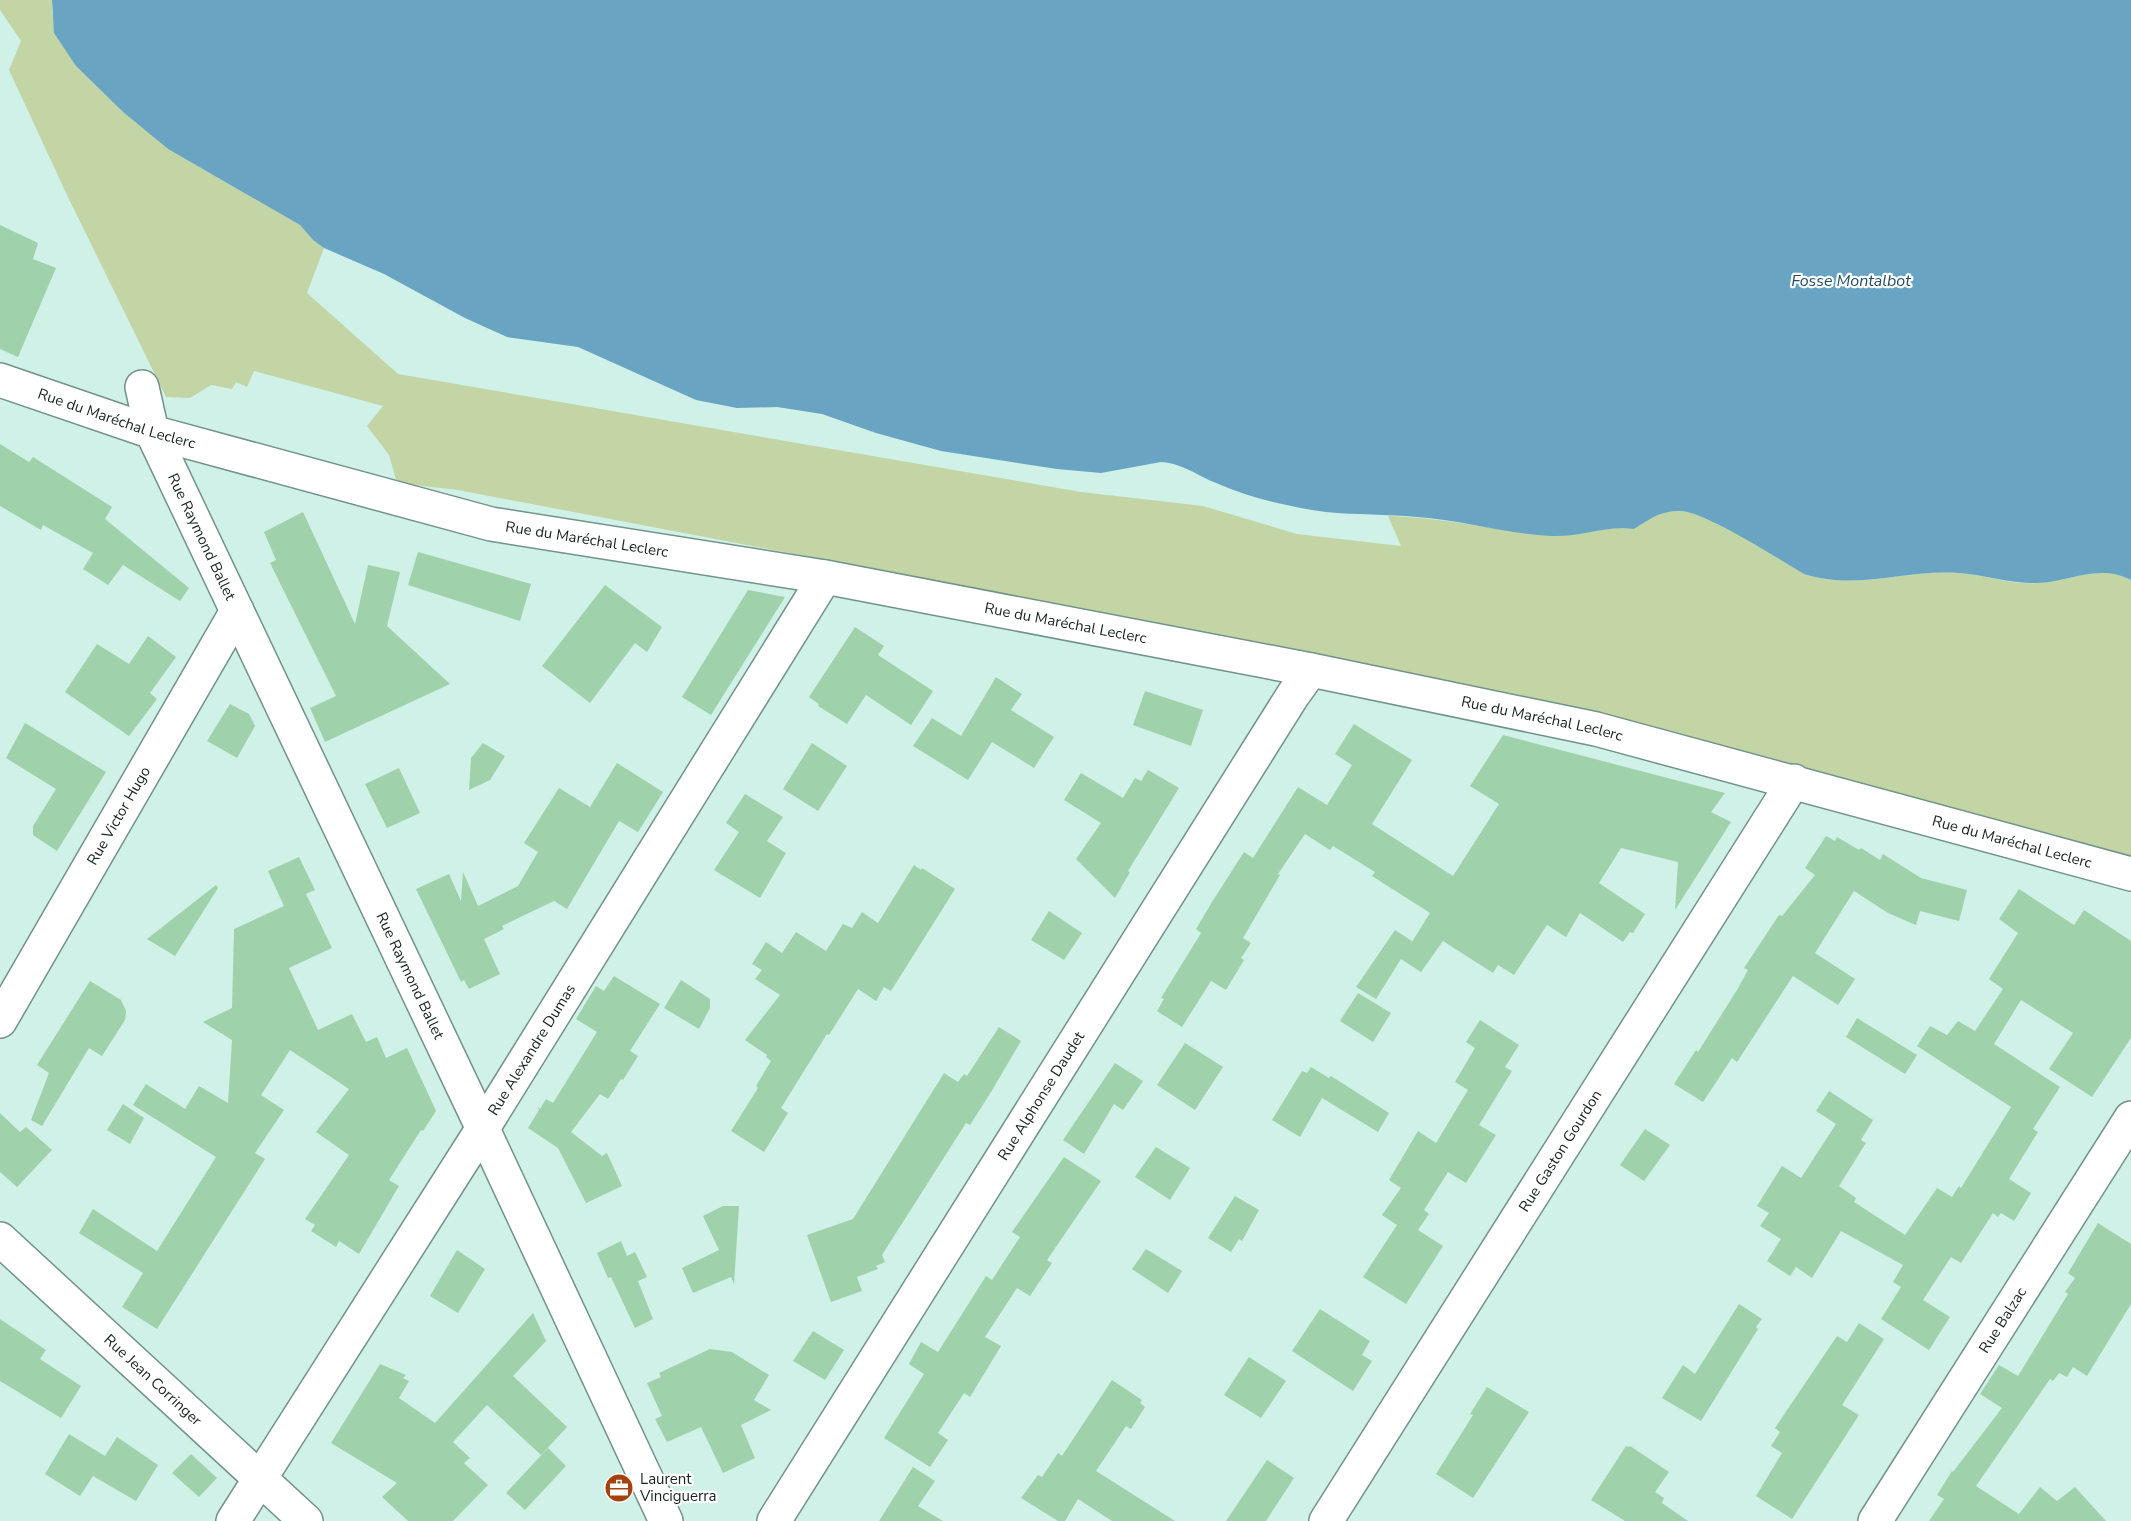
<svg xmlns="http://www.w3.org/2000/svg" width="2131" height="1521" font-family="'Nunito Sans',sans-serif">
<rect width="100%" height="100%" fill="#cff1e8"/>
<path fill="#c3d4a5" d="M0,0H52V13L76,66L123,112L168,149L300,225L313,240L324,248L307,293L398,374L1081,492L1203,506L1297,534L1401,546L1388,516C1443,517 1496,531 1550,535C1578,537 1606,525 1634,529C1650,519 1660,511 1680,511C1704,511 1780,560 1804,574C1859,591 1905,569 1959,573C1985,575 2011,585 2037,583C2071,582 2097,563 2131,580V860L1246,640L458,490L397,483L389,455L367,426L383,406L254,371L247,387L236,382L232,389L211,385L190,398L166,397L67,195L9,70L21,41L0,10Z"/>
<path fill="#6aa4c3" d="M52,0H2131V580C2097,563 2071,582 2037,583C2013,584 1984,575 1959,573C1905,569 1858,591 1804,574C1780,560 1704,511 1680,511C1660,511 1650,519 1634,529C1607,525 1580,537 1552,536C1507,534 1461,520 1417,517C1387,514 1356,515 1326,512C1289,507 1250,498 1216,483C1198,476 1182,463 1161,462L1101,473L1057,469L941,451L876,433L822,414L777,407L737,408L696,400L578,347L507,337L465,318L384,274L324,248L313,240L300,225L168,149L123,112L76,66L54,33Z"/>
<g fill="#9fd2ab">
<polygon points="0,225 38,243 33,259 56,268 18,357 0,349"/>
<polygon points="0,444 29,462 33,457 112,507 105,519 189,588 180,601 123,565 108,585 83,569 93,553 43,525 41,530 0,506"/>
<polygon points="303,512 355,624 368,565 400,572 387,626 450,684 325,742 310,708 336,696 270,563 276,560 264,532"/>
<polygon points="418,552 531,584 520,621 408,585"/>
<polygon points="605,585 662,627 647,652 635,643 590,703 542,666"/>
<polygon points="748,590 785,597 711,715 682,697"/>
<polygon points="855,627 884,646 878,655 933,691 911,725 866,695 847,724 818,706 819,704 809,697"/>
<polygon points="148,636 176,657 150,693 157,699 129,736 65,692 97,644 129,664"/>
<polygon points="996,677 1022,694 1011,710 1054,737 1034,768 992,742 968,780 913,746 932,718 961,736"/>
<polygon points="1145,691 1203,710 1191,746 1133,725"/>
<polygon points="230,704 249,714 255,726 237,758 207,741"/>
<polygon points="25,723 106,772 57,851 33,835 33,826 56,789 6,758"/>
<polygon points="1354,724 1412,760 1372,824 1453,876 1499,804 1470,786 1503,735 1725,793 1711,812 1731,822 1675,910 1678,862 1621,848 1599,883 1645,914 1633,933 1630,932 1623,942 1580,913 1566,937 1547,925 1514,975 1498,965 1493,973 1443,941 1421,972 1401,959 1376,999 1356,987 1395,930 1412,941 1410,945 1430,913 1372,876 1375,872 1333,846 1330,850 1305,834 1278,874 1280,875 1243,938 1251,943 1241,958 1244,960 1226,990 1211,981 1182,1027 1157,1011 1164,999 1161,998 1201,933 1196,929 1212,902 1244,852 1253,858 1298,787 1327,805 1352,765 1335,754"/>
<polygon points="483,743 505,756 490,780 469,790 471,758"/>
<polygon points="812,743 847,766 818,811 783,789"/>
<polygon points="617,763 663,792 638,832 619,821 567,909 554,901 502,926 504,929 484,939 500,974 469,989 464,980 461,982 416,889 449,874 461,901 463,872 478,906 518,886 538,852 524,843 559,788 590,807"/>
<polygon points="399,768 420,813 387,828 365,784"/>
<polygon points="1148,770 1179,788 1128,871 1130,872 1115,898 1076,859 1101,823 1064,800 1081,773 1123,798 1135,778 1141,781"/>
<polygon points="745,794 783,817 767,841 786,853 760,898 714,870 739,832 726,823"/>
<polygon points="1826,836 1835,841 1837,837 1859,850 1861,848 1880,860 1883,854 1921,878 1967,890 1959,921 1920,911 1916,925 1888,913 1854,891 1815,953 1855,979 1838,1005 1793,976 1737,1062 1732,1058 1703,1102 1674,1084 1696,1050 1698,1052 1737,990 1748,970 1744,968 1779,915 1782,916 1815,875 1805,868"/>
<polygon points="299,857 315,890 306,894 332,948 289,968 318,1030 352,1014 366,1042 377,1037 386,1058 407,1048 436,1111 423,1131 421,1130 389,1180 399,1186 359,1254 339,1241 336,1247 311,1231 315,1225 305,1219 349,1155 316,1132 349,1089 290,1050 261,1095 284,1110 255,1153 265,1159 157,1329 122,1307 143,1273 79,1233 93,1209 157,1251 216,1157 133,1105 146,1084 185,1109 199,1086 228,1103 232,1040 203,1022 232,1008 234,929 284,906 268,871"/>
<polygon points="914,865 921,870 922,868 955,889 891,991 884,987 876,1001 858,989 829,1035 827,1034 781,1108 788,1113 764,1152 731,1131 758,1088 756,1086 771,1061 766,1057 767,1055 745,1040 780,995 755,979 762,970 752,964 766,942 782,953 796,932 826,951 843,924 852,928 862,912 878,923"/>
<polygon points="216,885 218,888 175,956 147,939"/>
<polygon points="2019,889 2074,925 2084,910 2131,941 2131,1038 2092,1097 2049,1069 2073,1033 2021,1000 1994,1044 2060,1087 2033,1129 2038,1132 2009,1179 2031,1193 2014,1221 2001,1213 1998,1217 1993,1213 1961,1263 1951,1257 1923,1300 1950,1317 1929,1350 1881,1319 1901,1287 1893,1282 1903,1265 1841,1231 1812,1278 1796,1267 1790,1276 1767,1261 1781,1239 1760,1226 1769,1213 1757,1206 1782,1166 1801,1178 1836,1124 1816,1111 1829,1091 1873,1120 1861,1140 1866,1143 1839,1186 1856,1198 1854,1202 1905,1235 1937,1188 1952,1197 1959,1186 1961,1188 2011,1107 1917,1046 1930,1026 1947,1035 1958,1021 1975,1031 2003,989 1989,979 2018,933 1999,919"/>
<polygon points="1049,911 1082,933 1064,960 1031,940"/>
<polygon points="614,976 660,1004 630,1051 638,1056 623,1080 621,1079 608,1099 600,1094 571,1132 602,1156 607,1153 622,1186 586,1203 558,1148 528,1128 539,1110 537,1106 540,1109 546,1099 553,1103 597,1032 576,1019 596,986 604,991"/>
<polygon points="681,980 710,999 710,1008 699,1029 664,1008"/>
<polygon points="90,981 121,1000 126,1011 125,1020 102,1056 89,1048 42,1126 31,1120 49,1073 37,1065"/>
<polygon points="1358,993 1391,1013 1373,1042 1340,1021"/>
<polygon points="1857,1018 1917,1055 1905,1074 1846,1037"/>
<polygon points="1480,1020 1519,1045 1505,1067 1512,1071 1479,1125 1496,1135 1466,1183 1448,1172 1424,1210 1429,1214 1418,1230 1443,1246 1406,1304 1363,1277 1397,1225 1382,1215 1401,1188 1389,1180 1418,1131 1436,1143 1468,1090 1455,1082 1475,1048 1466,1042"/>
<polygon points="999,1027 1021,1041 991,1092 970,1125 966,1123 882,1255 885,1262 876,1266 878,1269 857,1277 862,1291 831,1302 807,1235 853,1219 944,1073 958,1082 964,1074 967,1076"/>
<polygon points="1185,1043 1223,1067 1195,1110 1157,1085"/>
<polygon points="1115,1063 1143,1081 1123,1110 1114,1104 1084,1154 1063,1140"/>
<polygon points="1311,1067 1329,1078 1331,1076 1389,1113 1378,1132 1322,1098 1300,1137 1272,1120 1302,1071 1307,1073"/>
<polygon points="123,1104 144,1118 130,1144 107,1130"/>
<polygon points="0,1113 20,1132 26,1127 52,1150 17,1187 0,1172"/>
<polygon points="1645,1129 1670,1145 1644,1181 1620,1165"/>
<polygon points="1156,1147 1190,1168 1170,1200 1135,1177"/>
<polygon points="1064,1157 1101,1181 1047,1260 1052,1263 1030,1296 1017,1288 985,1337 1001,1346 970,1397 964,1393 938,1433 948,1440 930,1467 884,1438 924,1374 909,1364 921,1342 938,1352 986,1276 992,1280 1020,1237 1012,1232"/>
<polygon points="1235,1196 1259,1210 1242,1241 1239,1239 1231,1252 1208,1238"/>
<polygon points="723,1206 739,1206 734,1284 731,1277 693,1293 682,1268 719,1250 703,1216"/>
<polygon points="2098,1223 2131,1244 2131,1304 2087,1376 2073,1367 2067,1377 2059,1373 2053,1381 2050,1379 1976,1486 2019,1514 2040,1487 2057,1501 2075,1487 2106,1521 1929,1521 1944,1499 1937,1495 1952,1471 1953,1472 2002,1408 1980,1394 1999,1365 2018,1376 2068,1294 2065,1292 2075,1278 2068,1273"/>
<polygon points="621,1241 627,1256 635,1252 647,1277 638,1281 653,1319 635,1328 611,1277 608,1278 597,1253"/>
<polygon points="1146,1249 1182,1271 1168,1293 1132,1269"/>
<polygon points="457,1250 485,1269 458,1313 430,1296"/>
<polygon points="1739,1304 1762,1319 1756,1327 1758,1329 1701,1421 1662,1398 1683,1365 1695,1374"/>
<polygon points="1320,1309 1370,1341 1362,1355 1372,1361 1353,1391 1292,1351"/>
<polygon points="533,1313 546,1341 513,1376 567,1427 541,1455 487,1405 453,1442 470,1458 464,1463 488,1485 453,1521 408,1521 382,1497 397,1483 331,1443 380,1364 406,1375 403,1378 409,1381 399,1398 435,1423"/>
<polygon points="0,1319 46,1350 40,1359 81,1386 61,1418 0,1381"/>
<polygon points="1859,1323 1884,1339 1842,1405 1859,1415 1792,1519 1756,1496 1782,1453 1771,1446 1780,1432 1775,1428 1837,1336 1847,1342"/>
<polygon points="813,1331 844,1350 825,1380 793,1361"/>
<polygon points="710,1349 732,1352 769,1375 754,1400 771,1410 741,1425 755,1458 723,1473 701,1427 667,1442 655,1419 662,1416 647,1383 661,1377 659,1373"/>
<polygon points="1249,1357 1286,1381 1261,1418 1224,1395"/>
<polygon points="1112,1380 1142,1400 1140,1403 1145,1407 1131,1429 1126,1426 1096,1471 1175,1521 1112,1521 1078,1499 1065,1521 1058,1521 1021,1498 1038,1475 1042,1477 1058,1453 1062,1456"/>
<polygon points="1487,1387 1529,1412 1473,1498 1436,1474 1473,1415 1470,1414"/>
<polygon points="69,1434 105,1456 117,1437 158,1465 136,1501 93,1476 80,1496 45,1474"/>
<polygon points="1626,1446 1629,1447 1630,1446 1669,1472 1655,1492 1664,1498 1662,1503 1688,1521 1625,1521 1591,1500"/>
<polygon points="548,1448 566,1466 525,1510 506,1493"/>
<polygon points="191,1454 217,1478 199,1497 172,1473"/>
<polygon points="1267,1460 1294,1478 1266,1521 1226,1521"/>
<polygon points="913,1467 935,1481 918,1506 943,1521 879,1521"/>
</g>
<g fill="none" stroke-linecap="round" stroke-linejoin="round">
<g stroke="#72928a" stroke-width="36">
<g id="street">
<path id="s1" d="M0,380L152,432L491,524L825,577L1311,670L1596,729L2131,874"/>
<path id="s2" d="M142,387L152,432L475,1112L666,1521"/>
<path id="s3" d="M0,1021L237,611"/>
<path id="s4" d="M0,1239L306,1521"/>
<path id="s5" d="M233,1521L483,1128L825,577"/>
<path id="s6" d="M774,1521L1293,695L1311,670"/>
<path id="s7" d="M1326,1521L1794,781"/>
<path id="s8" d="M1875,1521L2131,1118"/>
</g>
</g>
<use href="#street" stroke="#fff" stroke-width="33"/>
</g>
<defs>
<g id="office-disc" transform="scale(1.5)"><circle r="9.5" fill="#a5410b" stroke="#fff"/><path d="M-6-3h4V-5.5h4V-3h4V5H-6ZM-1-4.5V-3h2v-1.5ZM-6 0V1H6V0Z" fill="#fff"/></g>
</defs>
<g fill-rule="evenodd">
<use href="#office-disc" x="619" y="1488"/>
</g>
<g text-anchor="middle" stroke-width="4.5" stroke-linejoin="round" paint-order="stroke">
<g font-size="15" fill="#172320" stroke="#fff">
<text dy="5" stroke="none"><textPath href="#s1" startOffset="123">Rue du Maréchal Leclerc</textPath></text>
<text dy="5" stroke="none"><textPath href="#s2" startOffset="162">Rue Raymond Ballet</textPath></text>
<text dy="5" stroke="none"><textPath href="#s1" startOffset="609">Rue du Maréchal Leclerc</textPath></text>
<text dy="5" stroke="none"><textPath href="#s1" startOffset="1095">Rue du Maréchal Leclerc</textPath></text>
<text dy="5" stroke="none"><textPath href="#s1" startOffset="1581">Rue du Maréchal Leclerc</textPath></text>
<text dy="5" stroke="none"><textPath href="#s3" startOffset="237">Rue Victor Hugo</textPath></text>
<text dy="5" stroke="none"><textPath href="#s1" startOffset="2067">Rue du Maréchal Leclerc</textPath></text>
<text dy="5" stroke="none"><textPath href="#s2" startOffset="648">Rue Raymond Ballet</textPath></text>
<text dy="5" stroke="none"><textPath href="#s5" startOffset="558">Rue Alexandre Dumas</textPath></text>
<text dy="5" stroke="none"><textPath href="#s6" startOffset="502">Rue Alphonse Daudet</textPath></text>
<text dy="5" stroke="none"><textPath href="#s7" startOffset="438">Rue Gaston Gourdon</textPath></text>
<text dy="5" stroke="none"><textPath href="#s8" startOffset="238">Rue Balzac</textPath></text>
<text dy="5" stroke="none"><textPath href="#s4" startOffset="208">Rue Jean Corringer</textPath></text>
</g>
<g font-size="15" fill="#172320" stroke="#fff" text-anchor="start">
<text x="640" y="1484">Laurent<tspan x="640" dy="17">Vinciguerra</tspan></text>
</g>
<g font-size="16" font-style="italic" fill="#204f65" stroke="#fff">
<text x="1851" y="286">Fosse Montalbot</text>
</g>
</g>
</svg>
